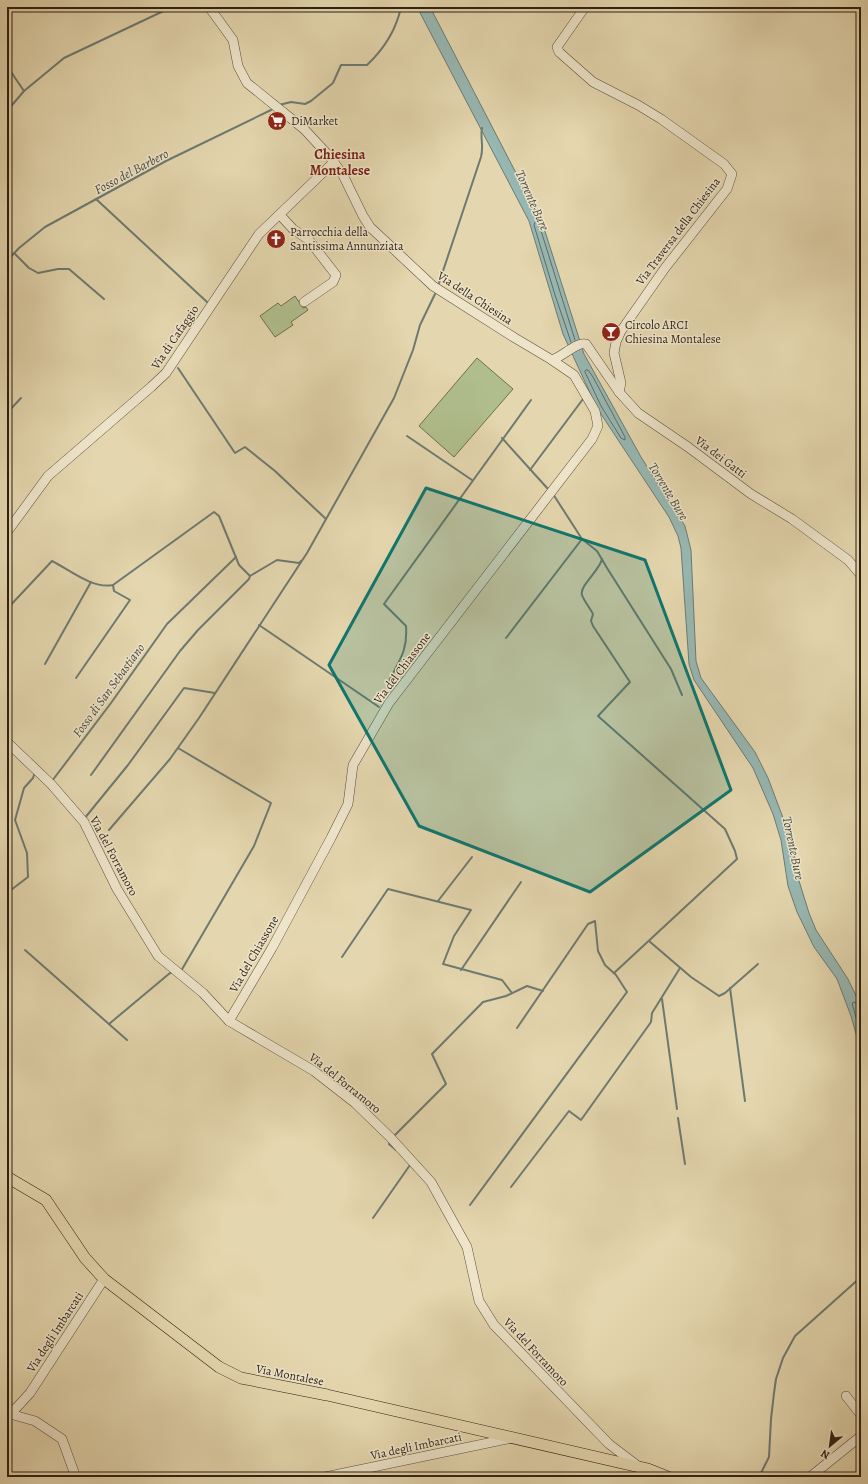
<svg xmlns="http://www.w3.org/2000/svg" width="868" height="1484" font-family="Alegreya,serif">
<rect width="100%" height="100%" fill="#e4d6ae"/>
<filter id="stains"><feTurbulence type="fractalNoise" baseFrequency=".005" numOctaves="4"/><feColorMatrix values="0 0 0 0 .2 0 0 0 0 .09 0 0 0 0 .02 0 0 0 .5 -.17"/></filter>
<radialGradient id="worn" r=".72"><stop offset=".6" stop-color="#630" stop-opacity="0"/><stop offset="1" stop-color="#630" stop-opacity=".3"/></radialGradient>
<g fill="#b0be8d" stroke="#6e6e50">
<polygon points="295,296 303,308 306,307 308,310 291,322 293,325 275,337 260,316 278,303 281,306"/>
<polygon points="477,358 513,389 454,457 419,426"/>
</g>
<polygon fill="#97b7b2" stroke="#6d7a72" points="417,7 430,7 543,225 584,354 641,457 685,526 691,550 696,661 701,678 755,752 768,778 791,839 795,859 795,868 809,913 816,930 848,979 861,1006 861,1051 851,1016 837,979 814,947 797,912 788,886 781,840 773,814 753,768 694,680 689,664 681,548 678,536 669,517 597,408 563,334 529,221"/>
<g fill="none" stroke-linecap="round" stroke-linejoin="round">
<g stroke="#626b62" stroke-width="1">
<polyline points="571,342 555,295 534,225 535,222 538,223 543,237 575,340"/>
<polygon points="586,370 588,370 593,377 625,437 625,440 621,438 601,406 585,372"/>
<polyline points="861,1006 854,1002 852,1003 861,1036"/>
</g>
<g stroke="#6d7a72" stroke-width="2">
<polyline points="7,66 24,91"/>
<path d="M279,105L291,102L305,104L311,101L333,83L341,65H367C384,49 396,31 401,7"/>
<polyline points="7,111 24,91 64,58 172,7"/>
<polyline points="96,199 207,302"/>
<polyline points="14,253 29,268 38,273 58,269 69,269 104,299"/>
<polyline points="7,261 19,248 45,227 166,161 271,110"/>
<path d="M439,283L481,157C484,145 480,139 482,128"/>
<polyline points="178,368 235,453 245,447 275,471 326,519"/>
<polyline points="7,413 21,398"/>
<polyline points="407,436 472,480"/>
<polyline points="502,438 548,489"/>
<polyline points="7,466 11,471 7,477"/>
<polyline points="530,470 583,399"/>
<polyline points="553,494 582,539 597,551 607,568 671,669 682,695"/>
<path d="M602,559C600,570 579,586 582,595C584,601 590,608 593,614L591,621L593,626L630,682L598,716L725,829L735,851L737,859L614,973"/>
<polyline points="250,576 277,560 299,563 301,561"/>
<path d="M7,609L52,561C70,570 92,589 113,585L214,512L219,516L239,565L250,576"/>
<polyline points="259,625 379,707"/>
<polyline points="506,638 582,539"/>
<polyline points="45,664 91,582"/>
<polyline points="76,678 130,600 114,591 113,585"/>
<path d="M387,686C397,662 408,654 406,626L384,604L531,400"/>
<polyline points="178,748 271,803 254,846 181,971"/>
<polyline points="91,775 180,651 198,630 249,579 250,576"/>
<polyline points="52,781 111,703 167,624 236,557"/>
<polyline points="84,819 128,765 184,688 215,693"/>
<polyline points="109,830 170,759 199,718 307,553 394,398 413,350 420,325 435,294"/>
<polyline points="7,893 28,877 27,853 15,820 24,788 33,778 35,772"/>
<polyline points="438,901 472,857"/>
<polyline points="649,941 691,977 719,996 725,993 758,964"/>
<polyline points="25,950 127,1040"/>
<polyline points="342,957 388,889 471,910 454,936 443,964 502,980 512,993"/>
<polyline points="461,970 521,882"/>
<polyline points="730,988 745,1101"/>
<polyline points="662,999 677,1109"/>
<polyline points="109,1024 170,973 173,973"/>
<polyline points="678,1118 685,1164"/>
<polyline points="394,1136 446,1084 432,1054 483,1002 506,996 527,986 543,991"/>
<polyline points="391,1141 389,1144 396,1150"/>
<polyline points="511,1187 569,1111 581,1120 651,1022 652,1013 680,968"/>
<polyline points="470,1205 627,992 616,975 605,965 598,951 595,921 588,924 517,1028"/>
<polyline points="373,1218 410,1165"/>
<polyline points="759,1477 769,1457 771,1419 774,1393 776,1379 783,1358 795,1336 861,1277"/>
</g>
<g stroke="#5b4d39" stroke-width="10">
<g id="minor">
<path d="M209,7L233,40L238,66L247,83L304,129L330,157L343,175L363,216L370,227L433,286L515,338L552,360C562,357 578,341 586,344L619,392L638,413L688,447L751,494L792,519L848,560L861,575"/>
<polyline points="585,7 557,47 559,52 593,82 638,105 661,119 724,164 732,174 727,189 665,268 621,331 616,342 614,353 621,383 619,392"/>
<polyline points="280,215 293,229 309,240 336,275 333,282 304,302"/>
<polyline points="7,532 48,476 151,387 166,373 259,234 334,162"/>
<polyline points="7,742 51,784 84,822 117,889 158,956 203,993 229,1021 314,1071 355,1103 390,1137 431,1182 467,1247 479,1301 494,1325 609,1444 638,1466"/>
<polyline points="229,1021 272,948 331,838 348,804 353,765 389,703 592,439 598,426 595,411 574,375 552,360"/>
<polyline points="846,1396 861,1415"/>
<polyline points="10,1414 35,1421 62,1439 74,1472 72,1477"/>
<polyline points="7,1418 30,1393 104,1279"/>
<polyline points="325,1477 512,1438"/>
<polyline points="810,1477 861,1436"/>
</g>
</g>
<g stroke="#2d1f12" stroke-width="12">
<polyline id="major" points="7,1177 46,1200 85,1258 104,1279 219,1367 241,1378 327,1395 648,1469 668,1477"/>
</g>
<use href="#minor" stroke="#ede4ca" stroke-width="9"/>
<use href="#major" stroke="#e4d6ae" stroke-width="11"/>
</g>
<path fill="#0f766e" fill-opacity="0.2" stroke="#0f766e" stroke-width="3" stroke-linejoin="round" d="M426,488L645,560L731,790L590,892L419,826L329,665Z"/>
<defs>
<g id="supermarket-disc" transform="scale(1)"><circle r="9.5" fill="#8f2418" stroke="#ede4ca"/><path d="M-6-5.5h2.5l.6 2H6L4.5 2H-2.5L-4.4-4H-6ZM-1.5 3.2a1.3 1.3 0 1 0 .1 0ZM3 3.2a1.3 1.3 0 1 0 .1 0Z" fill="#fff"/></g>
<g id="church-disc" transform="scale(1)"><circle r="9.5" fill="#8f2418" stroke="#ede4ca"/><path d="M-1.2-6h2.4v3.5h3.3v2.4h-3.3V6h-2.4V-.1h-3.3v-2.4h3.3Z" fill="#fff"/></g>
<g id="bar-disc" transform="scale(1)"><circle r="9.5" fill="#8f2418" stroke="#ede4ca"/><path d="M-6-5H6L.8 .8V4.5H3.5V6h-7V4.5H-.8V.8Z" fill="#fff"/></g>
</defs>
<g fill-rule="evenodd">
<use href="#supermarket-disc" x="277" y="121"/>
<use href="#church-disc" x="276" y="239"/>
<use href="#bar-disc" x="611" y="332"/>
</g>
<g text-anchor="middle" stroke-width="3" stroke-linejoin="round" paint-order="stroke">
<g font-size="12" fill="#2d1f12" stroke="#ede4ca" text-anchor="start">
<text x="291" y="125">DiMarket</text>
<text x="290" y="236">Parrocchia della<tspan x="290" dy="14">Santissima Annunziata</tspan></text>
<text x="625" y="329">Circolo ARCI<tspan x="625" dy="14">Chiesina Montalese</tspan></text>
</g>
<g font-size="12" fill="#2d1f12" stroke="#ede4ca">
<text transform="translate(678 231) rotate(-53)" y="4">Via Traversa della Chiesina</text>
<text transform="translate(475 298) rotate(33)" y="4">Via della Chiesina</text>
<text transform="translate(175 337) rotate(-56)" y="4">Via di Cafaggio</text>
<text transform="translate(721 457) rotate(37)" y="4">Via dei Gatti</text>
<text transform="translate(402 668) rotate(-53)" y="4">Via del Chiassone</text>
<text transform="translate(114 856) rotate(62)" y="4">Via del Forramoro</text>
<text transform="translate(254 954) rotate(-60)" y="4">Via del Chiassone</text>
<text transform="translate(345 1083) rotate(39)" y="4">Via del Forramoro</text>
<text transform="translate(55 1332) rotate(-57)" y="4">Via degli Imbarcati</text>
<text transform="translate(536 1352) rotate(47)" y="4">Via del Forramoro</text>
<text transform="translate(290 1375) rotate(11)" y="4">Via Montalese</text>
<text transform="translate(416 1446) rotate(-12)" y="4">Via degli Imbarcati</text>
</g>
<g font-size="13" font-style="italic" fill="#4d4d42" stroke="#ede4ca">
<text transform="translate(131 171) rotate(-28)" y="5">Fosso del Barbero</text>
<text transform="translate(533 200) rotate(66)" y="5">Torrente Bure</text>
<text transform="translate(669 491) rotate(59)" y="5">Torrente Bure</text>
<text transform="translate(108 690) rotate(-54)" y="5">Fosso di San Sebastiano</text>
<text transform="translate(794 848) rotate(78)" y="5">Torrente Bure</text>
</g>
<g font-size="14" font-weight="bold" fill="#7a1f14" stroke="#ede4ca">
<text x="340" y="159">Chiesina<tspan x="340" dy="16">Montalese</tspan></text>
</g>
</g>
<rect width="868" height="1484" fill="none" stroke="#e4d6ae" stroke-width="24"/>
<rect x="8" y="8" width="852" height="1468" fill="none" stroke="#2d1f12" stroke-width="2"/>
<rect x="12" y="12" width="844" height="1460" fill="none" stroke="#2d1f12"/>
<g transform="translate(830 1446) rotate(209)" stroke="#ede4ca" stroke-width="3" paint-order="stroke">
<path d="M0-3L7 15L0 10L-7 15Z" fill="#2d1f12"/>
<text y="-6" font-size="11" font-weight="bold" text-anchor="middle" fill="#2d1f12">N</text>
</g>
<rect width="100%" height="100%" filter="url(#stains)"/>
<rect width="100%" height="100%" fill="url(#worn)"/>
</svg>
